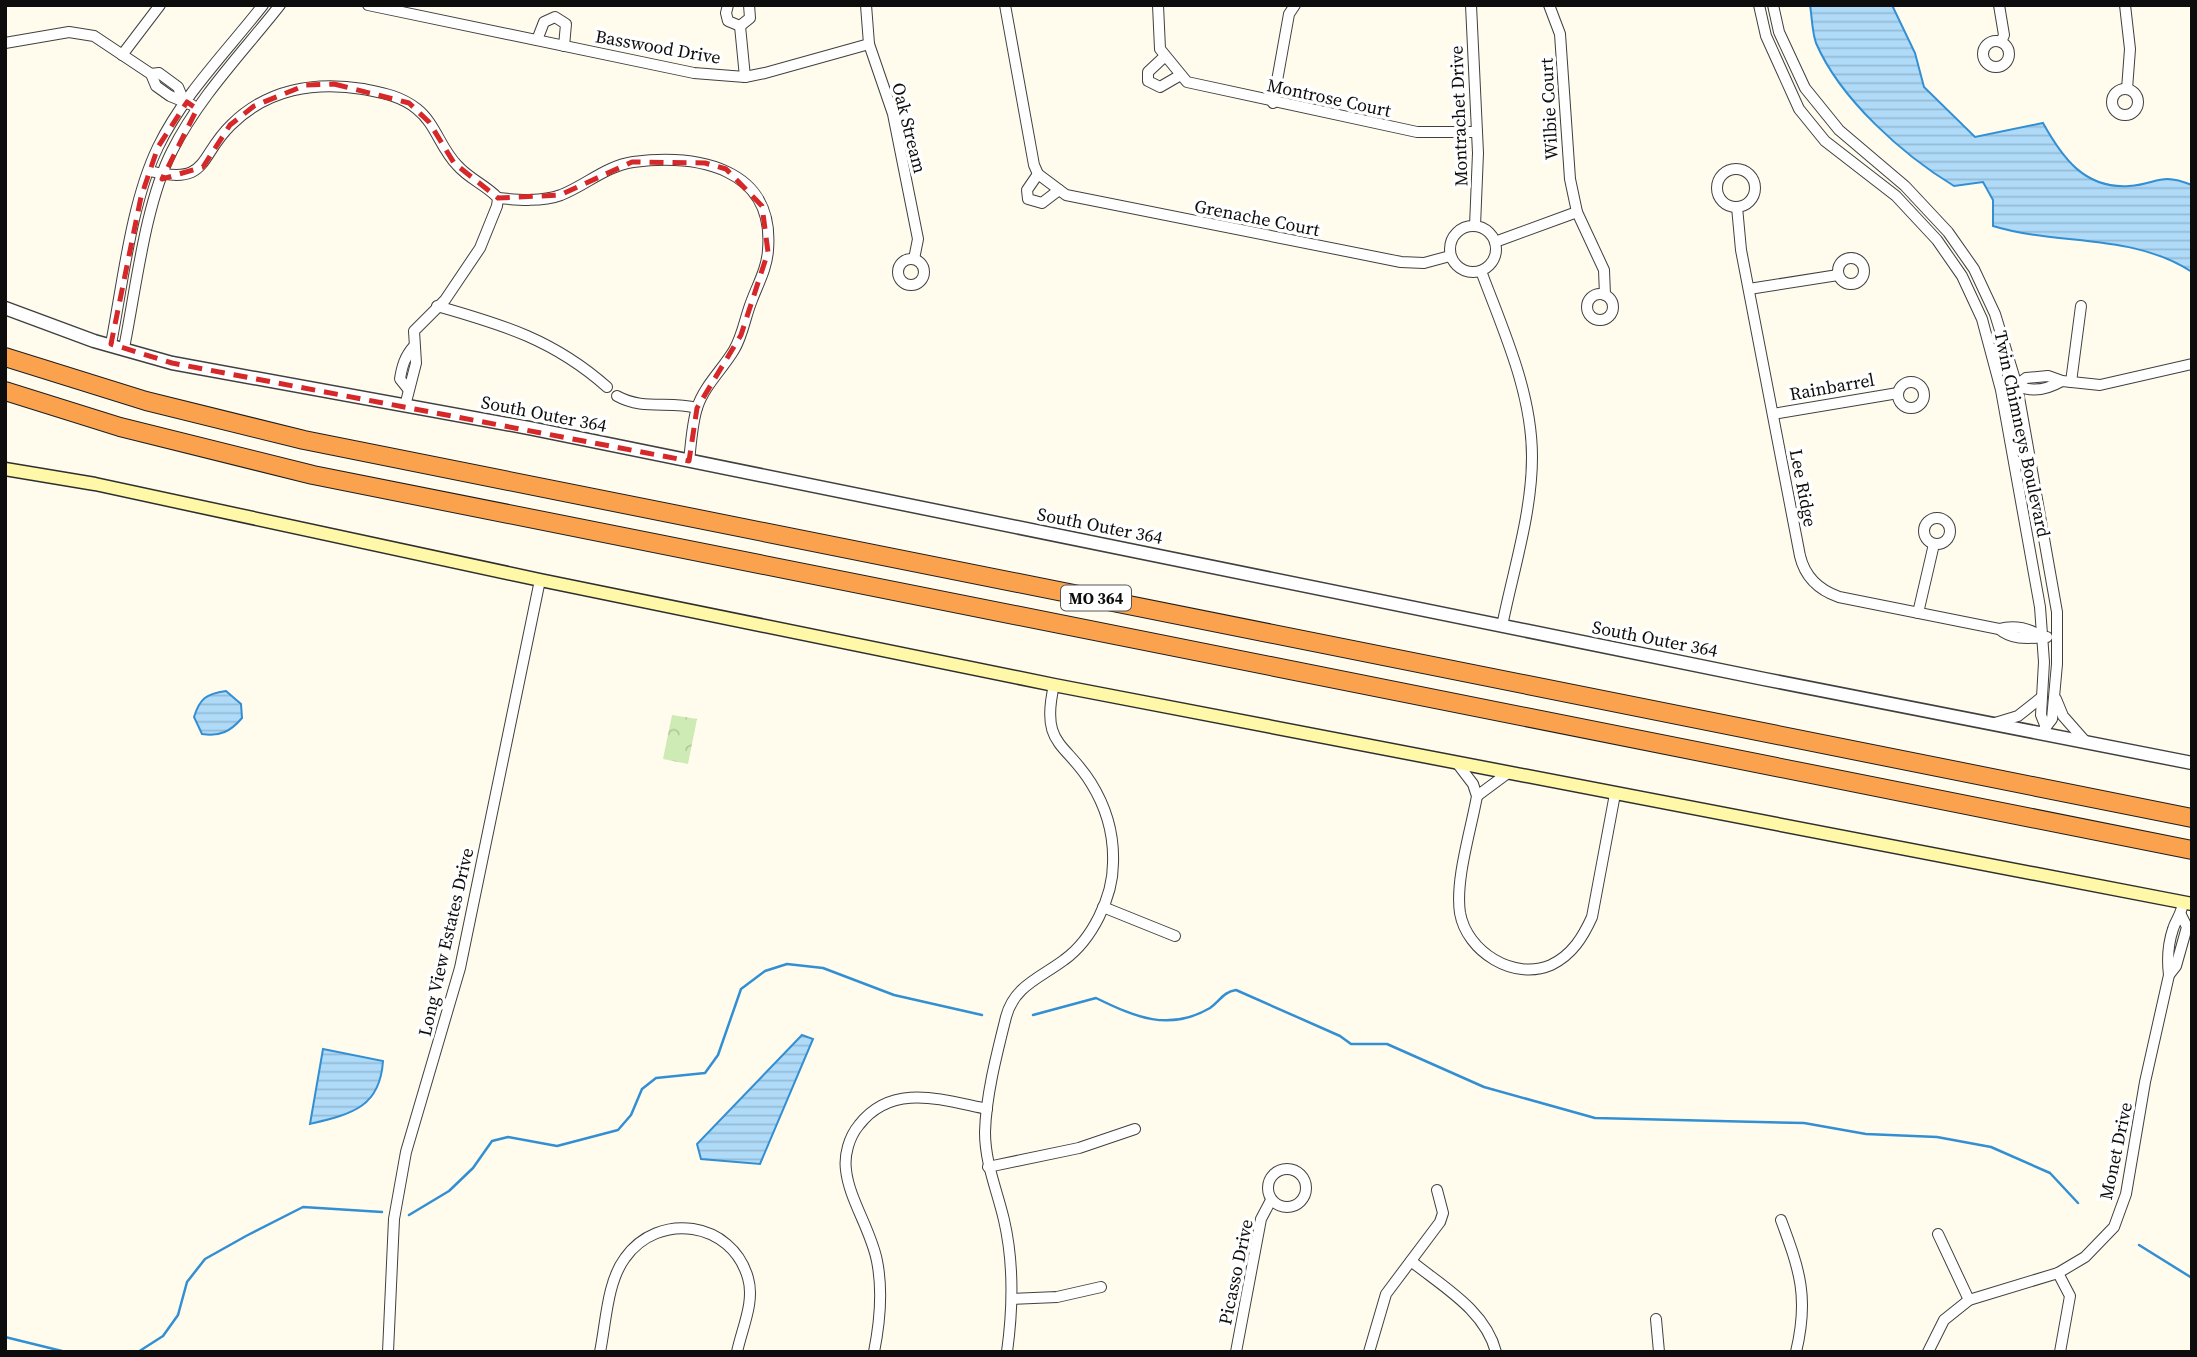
<svg xmlns="http://www.w3.org/2000/svg" width="2197" height="1357" font-family="'Source Serif 4',serif">
<defs>
<pattern id="park-crowns" width="20" height="18" patternUnits="userSpaceOnUse" patternTransform="scale(1.75)"><rect width="20" height="18" fill="#cfebb5"/><path d="M2 6a3 3 0 1 1 6 0M12 15a3 3 0 1 1 6 0" fill="none" stroke="#b1c89a"/></pattern>
<pattern id="water-rules" width="6" height="5" patternUnits="userSpaceOnUse" patternTransform="scale(1.75)"><rect width="6" height="5" fill="#afdbf9"/><path d="M0 2.5h6" fill="none" stroke="#95bbd4"/></pattern>
</defs>
<rect width="100%" height="100%" fill="#fffced"/>
<polygon fill="url(#park-crowns)" points="672,715 697,719 688,764 663,759"/>
<g fill="url(#water-rules)" stroke="#338fd3" stroke-width="2">
<path d="M1810,5H1892L1915,53L1924,87L1975,137L2043,123C2062,157 2084,189 2129,186C2159,184 2158,172 2192,185V272C2133,233 2058,246 1993,226V200L1983,182L1954,186C1903,155 1840,99 1816,43C1812,32 1812,17 1810,5Z"/>
<path d="M226,691L241,704L242,718C231,731 220,737 202,734L194,717C200,698 206,694 226,691Z"/>
<polygon points="802,1035 813,1039 760,1164 701,1159 697,1144"/>
<path d="M323,1049L383,1061C380,1108 351,1114 310,1124Z"/>
</g>
<g fill="none" stroke-linecap="round" stroke-linejoin="round">
<g stroke="#338fd3" stroke-width="2.5">
<path d="M1033,1015L1096,998C1135,1017 1169,1032 1210,1008C1220,1001 1223,992 1236,990L1340,1036L1351,1044H1387L1484,1087L1595,1118L1804,1123L1866,1134L1937,1137L1991,1147L2050,1173L2078,1203"/>
<polyline points="409,1215 449,1191 473,1168 492,1141 508,1137 557,1146 618,1130 631,1115 642,1089 656,1078 705,1073 718,1055 741,989 765,971 787,964 823,968 894,995 982,1015"/>
<polyline points="2139,1245 2192,1278"/>
<polyline points="5,1337 66,1352"/>
<polyline points="138,1352 163,1336 178,1315 187,1282 205,1259 246,1236 303,1207 382,1212"/>
</g>
<g stroke="#404040" stroke-width="12">
<g id="minor">
<polyline points="368,5 694,73 745,77 765,73 869,44"/>
<polyline points="728,5 726,13 728,21 740,26 750,18 749,5"/>
<polyline points="866,5 869,44 893,114 918,239 914,259"/>
<polyline points="1005,5 1034,165 1038,174 1066,195 1401,262 1424,263 1450,256"/>
<polyline points="1158,5 1160,49 1187,82 1417,132 1477,132"/>
<polyline points="1471,5 1478,153 1475,226"/>
<polyline points="1549,5 1560,34 1570,179 1577,212 1604,270 1605,295"/>
<polyline points="1759,5 1766,36 1799,109 1825,141 1896,196 1937,240 1962,276 1982,319 2001,390 2040,607 2044,662 2041,715 2045,725"/>
<polyline points="1773,5 1779,32 1805,88 1839,130 1905,186 1948,232 1974,269 1995,314 2017,386 2057,612 2057,664 2052,719 2042,732"/>
<polyline points="1999,5 2004,35 2001,42"/>
<polyline points="2125,5 2130,49 2127,89"/>
<polyline points="740,26 745,77"/>
<polyline points="537,40 544,22 555,17 566,24 564,46"/>
<circle cx="1996" cy="54" r="13"/>
<polyline points="5,43 69,32 94,36 151,74 156,86 170,96 192,105"/>
<polyline points="122,55 160,5"/>
<polyline points="1164,57 1148,72 1148,81 1160,87 1179,76"/>
<polyline points="151,74 159,73 178,87 183,99"/>
<circle cx="2125" cy="102" r="13"/>
<polyline points="1273,103 1289,14 1295,5"/>
<circle cx="1736" cy="188" r="19"/>
<path d="M150,171C209,186 198,157 231,125C267,89 315,81 363,89C383,93 401,96 417,109C435,123 441,149 457,165C469,179 486,185 498,198L497,206L480,248L445,300L414,331L416,363L405,406"/>
<polyline points="1038,174 1027,190 1028,199 1042,203 1059,190"/>
<path d="M498,198C518,200 542,202 561,195C586,185 606,166 633,162C697,154 775,167 768,250C767,268 758,284 752,300C745,317 743,335 734,350C722,370 704,386 697,408C692,424 691,444 689,461"/>
<path d="M1737,207L1741,250L1800,556C1805,577 1819,590 1839,597L1999,629C2013,641 2030,638 2047,637"/>
<circle cx="1473" cy="249" r="23"/>
<polyline points="1495,242 1577,212"/>
<circle cx="1851" cy="271" r="13"/>
<circle cx="911" cy="272" r="13"/>
<path d="M1481,271C1503,330 1532,392 1532,457C1532,513 1513,571 1502,626"/>
<polyline points="1749,289 1838,275"/>
<circle cx="1600" cy="307" r="13"/>
<path d="M437,306C504,325 554,340 607,387"/>
<path d="M111,344C123,282 131,203 158,147C183,95 228,50 263,5"/>
<path d="M124,348C136,289 145,204 172,151C199,97 243,52 280,5"/>
<polyline points="2071,382 2081,306"/>
<circle cx="1911" cy="395" r="13"/>
<path d="M2019,386C2033,393 2048,389 2062,381"/>
<polyline points="2014,387 2026,378 2048,376 2062,381 2100,385 2192,364"/>
<path d="M408,389L400,379C402,366 405,356 414,346"/>
<path d="M617,396C644,411 669,400 697,408"/>
<polyline points="1773,414 1898,393"/>
<circle cx="1937" cy="531" r="13"/>
<polyline points="1918,613 1934,544"/>
<path d="M1999,629C2015,625 2029,628 2043,637"/>
<polyline points="2056,699 2063,716 2085,741"/>
<polyline points="1995,723 2018,716 2042,697"/>
<path d="M1457,763L1473,784L1477,796C1471,830 1455,880 1460,913C1467,952 1514,981 1551,965C1572,955 1583,937 1592,917L1615,794"/>
<polyline points="1477,796 1508,773"/>
<polyline points="1103,907 1175,936"/>
<polyline points="2169,975 2176,966 2187,927 2181,915"/>
<polyline points="988,1167 1079,1148 1135,1129"/>
<circle cx="1287" cy="1188" r="19"/>
<path d="M1781,1220C1800,1271 1809,1298 1796,1352"/>
<polyline points="1938,1234 1969,1300"/>
<path d="M1411,1261C1443,1287 1485,1310 1496,1352"/>
<polyline points="2058,1273 2070,1296 2060,1352"/>
<polyline points="1012,1299 1057,1297 1101,1287"/>
<polyline points="1656,1319 1659,1352"/>
<polyline points="388,1352 394,1219 406,1152 460,968 540,580"/>
<path d="M600,1352C606,1323 607,1282 625,1258C658,1211 732,1221 748,1278C755,1302 742,1328 737,1352"/>
<path d="M874,1352C880,1322 883,1291 877,1261C871,1230 849,1199 846,1170C844,1155 849,1137 859,1125C892,1082 942,1100 987,1109"/>
<path d="M1007,1352C1013,1308 1014,1263 1004,1220C997,1190 985,1163 985,1132C986,1095 997,1053 1006,1017C1014,986 1040,978 1064,960C1092,940 1113,897 1113,863C1114,835 1106,807 1091,783C1066,742 1040,746 1054,685"/>
<polyline points="1236,1352 1261,1219 1271,1200"/>
<polyline points="1369,1352 1386,1294 1440,1222 1443,1213 1437,1190"/>
<path d="M1928,1352L1944,1320L1969,1300L2058,1273L2085,1257L2114,1227L2126,1194L2145,1082L2169,975C2167,959 2168,944 2173,929C2176,919 2182,914 2183,902"/>
</g>
</g>
<g stroke="#404040" stroke-width="15">
<polyline id="tertiary" points="5,308 94,341 172,363 529,428 1764,679 2192,763"/>
</g>
<g stroke="#2f2f2f" stroke-width="15">
<polyline id="secondary" points="5,469 95,484 540,580 1054,685 2192,904"/>
</g>
<g stroke="#1e1e1e" stroke-width="20">
<g id="motorway">
<polyline points="5,357 146,401 304,440 2192,818"/>
<polyline points="5,391 120,427 313,475 2192,850"/>
</g>
</g>
<use href="#minor" stroke="#fff" stroke-width="10"/>
<use href="#tertiary" stroke="#fff" stroke-width="12"/>
<use href="#secondary" stroke="#fff8a8" stroke-width="12"/>
<use href="#motorway" stroke="#fba24f" stroke-width="18"/>
</g>
<path fill="none" stroke="#d62828" stroke-width="5" stroke-dasharray="14 9" stroke-linejoin="round" d="M334,84L409,103L429,122L454,163L498,198L560,195L632,162L705,163L726,169L762,206L768,252L741,335L697,408L689,461L172,363L111,344L141,197L158,147L187,102L197,109L162,179L203,167L230,125L254,106L306,85Z"/>
<g text-anchor="middle" stroke-width="7" stroke-linejoin="round" paint-order="stroke">
<rect fill="#fff" stroke="#565656" stroke-width="2" x="1061" y="585.5" width="70" height="25" rx="5"/>
<g font-size="16" font-weight="bold" fill="#0d0d0d">
<text x="1096" y="604">MO 364</text>
</g>
<g font-size="18" fill="#0d0d0d" stroke="#fff">
<text transform="translate(658 47) rotate(10)" y="6">Basswood Drive</text>
<text transform="translate(1329 98) rotate(12)" y="6">Montrose Court</text>
<text transform="translate(1549 109) rotate(-93)" y="6">Wilbie Court</text>
<text transform="translate(1459 116) rotate(-92)" y="6">Montrachet Drive</text>
<text transform="translate(909 128) rotate(76)" y="6">Oak Stream</text>
<text transform="translate(1257 218) rotate(11)" y="6">Grenache Court</text>
<text transform="translate(1832 387) rotate(-10)" y="6">Rainbarrel</text>
<text transform="translate(544 414) rotate(11)" y="6">South Outer 364</text>
<text transform="translate(2022 434) rotate(78)" y="6">Twin Chimneys Boulevard</text>
<text transform="translate(1803 488) rotate(79)" y="6">Lee Ridge</text>
<text transform="translate(1100 526) rotate(11)" y="6">South Outer 364</text>
<text transform="translate(1655 639) rotate(11)" y="6">South Outer 364</text>
<text transform="translate(446 942) rotate(-77)" y="6">Long View Estates Drive</text>
<text transform="translate(2116 1151) rotate(-78)" y="6">Monet Drive</text>
<text transform="translate(1236 1272) rotate(-78)" y="6">Picasso Drive</text>
</g>
</g>
<rect width="2197" height="1357" fill="none" stroke="#0d0d0d" stroke-width="14"/>
</svg>
